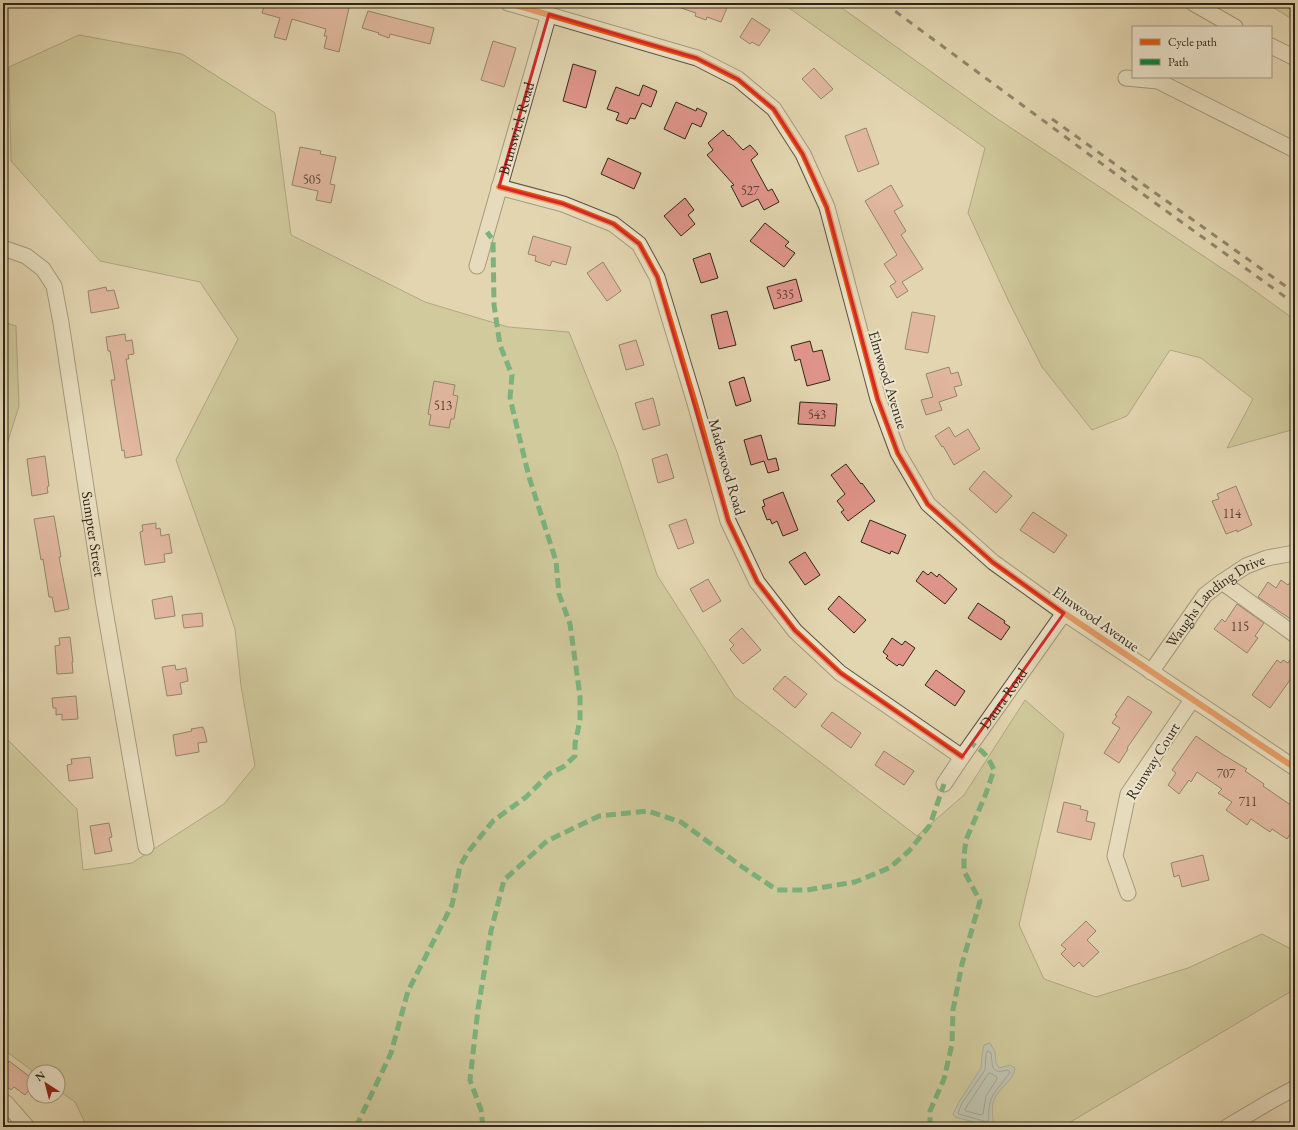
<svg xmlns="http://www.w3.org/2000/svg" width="1298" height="1130" font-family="'EB Garamond',serif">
<rect width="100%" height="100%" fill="#e2d6b0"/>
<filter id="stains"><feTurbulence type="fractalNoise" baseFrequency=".005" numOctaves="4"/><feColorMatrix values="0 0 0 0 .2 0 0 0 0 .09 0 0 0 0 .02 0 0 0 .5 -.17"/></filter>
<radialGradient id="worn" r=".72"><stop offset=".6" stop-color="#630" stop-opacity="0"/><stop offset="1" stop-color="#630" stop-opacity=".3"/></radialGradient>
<g fill="#babc86" stroke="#747150">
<polygon points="782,3 835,3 993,116 1241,281 1295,320 1295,429 1227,448 1253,399 1201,358 1170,350 1127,416 1092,430 1042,367 1010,304 968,213 985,148"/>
<polygon points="1266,3 1295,3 1295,21"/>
<polygon points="79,35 182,54 275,113 291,235 425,302 508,327 569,332 617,452 657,575 735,697 917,836 964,795 1025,700 1064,734 1019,925 1044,979 1096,997 1188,968 1262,934 1295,951 1295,989 1062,1127 87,1127 75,1102 58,1090 58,1072 34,1072 3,1049 3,726 6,738 77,809 83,870 132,863 224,804 255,766 241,686 235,629 218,578 176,460 238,339 200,282 100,261 11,161 9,67"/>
<polygon points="3,322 16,326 19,406 3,457"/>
</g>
<path fill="#9bb6b8" stroke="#707c79" d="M990,1043L995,1052L996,1063L999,1068L1010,1065L1015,1068C1014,1081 998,1088 994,1100C991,1107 993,1115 993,1122L989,1126L955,1117L953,1114L959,1102L981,1068L982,1055L984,1045Z"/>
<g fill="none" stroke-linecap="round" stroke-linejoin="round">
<g stroke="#656e69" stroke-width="1">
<path d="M988,1051L991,1053C993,1069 991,1074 1008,1070L1010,1072C997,1092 987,1094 989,1120L987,1122L959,1114L958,1113L962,1103L985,1070L986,1055Z"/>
<polygon points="990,1073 997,1077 997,1079 986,1096 983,1114 981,1115 966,1111 965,1109 967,1106 988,1074"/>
</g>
</g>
<g fill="#e0958b" stroke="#2f261a">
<polygon points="265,3 333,3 349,8 339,52 324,48 327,36 324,36 326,29 292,19 286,40 274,37 280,18 262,13"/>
<polygon points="673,3 729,3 721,22 707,17 706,20 695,16 696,13 672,5"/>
<polygon points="368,11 434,28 430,44 390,34 389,38 378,34 379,33 362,28"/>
<polygon points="752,18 770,30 759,46 752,42 750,44 740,37"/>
<polygon points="493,41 516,48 504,87 481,80"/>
<polygon points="573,64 596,71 586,108 563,101"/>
<polygon points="814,68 833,89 821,99 802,79"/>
<polygon points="643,85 657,91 651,107 642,103 635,119 630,118 627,124 616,120 619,113 607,109 616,87 639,96"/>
<polygon points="676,102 696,111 697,108 707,113 701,127 692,123 685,139 664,129"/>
<polygon points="866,128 879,164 858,172 845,136"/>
<polygon points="723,130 728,136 729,135 743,150 750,145 758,154 751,160 768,191 772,189 779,202 764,210 758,199 742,207 731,186 734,185 707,155 713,150 708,143"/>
<polygon points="300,147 321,151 320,154 336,157 330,184 335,185 331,203 316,200 318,191 292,185"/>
<polygon points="608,158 641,173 634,189 601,174"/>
<polygon points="891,185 903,206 894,211 906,231 901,235 923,269 902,282 908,291 897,298 890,286 896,282 884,264 897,255 865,201"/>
<polygon points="685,198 694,210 688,215 695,224 681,236 664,216"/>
<polygon points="765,223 789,242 785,246 795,253 784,267 750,241"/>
<polygon points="533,236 571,247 566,265 552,261 550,266 535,261 536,256 528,254"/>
<polygon points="710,253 718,278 701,283 693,259"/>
<polygon points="603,262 621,291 607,301 587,273"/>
<polygon points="796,279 802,301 774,309 767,287"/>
<polygon points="106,287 107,291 114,290 119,308 91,313 88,291"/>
<polygon points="727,311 736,345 719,349 711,315"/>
<polygon points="912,312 935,316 928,353 905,349"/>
<polygon points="125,334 126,341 132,340 134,354 128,355 129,359 126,359 142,455 125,458 124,450 122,451 111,380 115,380 110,351 108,351 106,337"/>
<polygon points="636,340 644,365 626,370 619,345"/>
<polygon points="810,341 813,352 822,350 830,380 807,386 800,359 795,361 791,346"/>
<polygon points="949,367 951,374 958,372 962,385 954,387 957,396 939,402 942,410 926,415 921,400 933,397 926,374"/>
<polygon points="744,377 751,401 736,406 729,382"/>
<polygon points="434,381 455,385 453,395 458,396 454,419 451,419 449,428 429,425 431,415 428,414"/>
<polygon points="653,398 660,425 643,430 635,403"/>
<polygon points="800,402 837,404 835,426 798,424"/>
<polygon points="949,427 955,437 968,429 980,449 954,465 943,446 942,447 935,436"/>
<polygon points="761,435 768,460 776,458 779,470 768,473 764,461 751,465 744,440"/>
<polygon points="667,454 674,478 658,483 652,459"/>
<polygon points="45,456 49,486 47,487 48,493 32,496 27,459"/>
<polygon points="846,464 861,484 862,483 875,501 848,521 841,512 844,510 837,501 845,494 831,475"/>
<polygon points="984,471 1012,496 996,513 969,489"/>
<polygon points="1236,486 1252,525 1237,532 1237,530 1226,534 1212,501 1219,499 1217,494"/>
<polygon points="783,492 798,530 783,536 777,521 772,524 770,519 767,520 762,507 765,506 763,500"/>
<polygon points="1033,512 1067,535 1054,553 1020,530"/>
<polygon points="54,516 61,557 59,557 69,609 55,612 52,597 49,597 43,559 41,560 34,519"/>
<polygon points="686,519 694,543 678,549 669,525"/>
<polygon points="870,520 906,535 898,554 891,551 890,554 861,542"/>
<polygon points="156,523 156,529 160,528 161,536 169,534 172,553 164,554 165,562 145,565 140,532 143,531 142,525"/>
<polygon points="805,552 820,575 805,585 789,562"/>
<polygon points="923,571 928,575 931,572 937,577 939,574 957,589 945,604 916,581"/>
<polygon points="1295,576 1295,622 1258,597 1268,582 1276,588 1281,580 1288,585"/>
<polygon points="708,579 721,601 703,612 690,589"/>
<polygon points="172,596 175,616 155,619 152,600"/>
<polygon points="839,596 866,620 854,633 828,609"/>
<polygon points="978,603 1005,621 1004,623 1010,627 1001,640 968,618"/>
<polygon points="1237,604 1264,623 1255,636 1258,638 1247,653 1214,629 1222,619 1225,622"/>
<polygon points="202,613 203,626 184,628 182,615"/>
<polygon points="742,628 761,650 743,664 730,649 734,645 729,640"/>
<polygon points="70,637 73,662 72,662 73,673 57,674 55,646 60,645 59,638"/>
<polygon points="892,638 902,645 905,641 915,648 903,666 899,664 897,666 886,658 888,656 883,652"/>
<polygon points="1295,652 1295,673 1270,708 1252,695 1277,660 1281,663 1283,660 1288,663"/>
<polygon points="175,665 176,670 186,668 188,681 180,683 182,694 167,696 162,667"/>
<polygon points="936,670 965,691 955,706 925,685"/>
<polygon points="785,676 807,694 795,708 773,689"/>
<polygon points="76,696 78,719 62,720 62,714 56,715 56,708 53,708 52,698"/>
<polygon points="1128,696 1152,712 1127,748 1128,749 1119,763 1104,753 1120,728 1112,723 1117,716 1115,715"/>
<polygon points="832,712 861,733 851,748 821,726"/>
<polygon points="203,727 203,729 204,729 207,742 198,743 199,752 176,756 173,735 192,731 191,729"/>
<polygon points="1196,736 1222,754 1247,769 1245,771 1264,784 1263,786 1295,808 1295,827 1287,839 1272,829 1270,832 1251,819 1247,825 1226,810 1232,802 1218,793 1222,789 1197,772 1191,782 1189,780 1179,794 1168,785 1176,773 1172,770"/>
<polygon points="884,751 914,771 904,785 875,765"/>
<polygon points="90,757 93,778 69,781 67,765 72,764 71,759"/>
<polygon points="1064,802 1081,806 1080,809 1088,811 1086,821 1095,823 1091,840 1057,832"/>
<polygon points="109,823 112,837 109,838 112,851 95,854 90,826"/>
<polygon points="1203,855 1209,880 1182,887 1179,875 1174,877 1171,863"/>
<polygon points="1086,921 1096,931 1087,940 1099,952 1083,967 1079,962 1074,967 1061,954 1066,949 1061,945"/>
<polygon points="9,1061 34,1080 34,1083 25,1095 14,1087 11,1090 3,1084 3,1069"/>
</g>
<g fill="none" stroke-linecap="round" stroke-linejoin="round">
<g stroke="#5c5240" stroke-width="17">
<g id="minor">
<polyline points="508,3 697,58 738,79 774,109 803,154 827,207 878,399 898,453 928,504 993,562 1064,613 1295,768"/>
<polyline points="1193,3 1235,27"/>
<polyline points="1271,46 1295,58"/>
<polyline points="1126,78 1158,81 1295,150"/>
<polyline points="499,187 563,204 613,224 639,244 657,277 695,403 728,521 757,582 795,631 840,673 962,757"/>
<path id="s1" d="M3,248L26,256L43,269L54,286L61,323L103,599L146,847"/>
<path id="s2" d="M477,266L549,14"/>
<polyline points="1222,582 1295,635"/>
<path id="s3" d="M1151,672L1205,595L1222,582L1246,566L1267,558L1295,553"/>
<path id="s4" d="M944,784L962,757L1064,613"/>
<polyline points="1128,893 1115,856 1128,794 1192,700"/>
<polyline points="3,1101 6,1103 27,1127"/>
<polyline points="1227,1127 1271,1101 1295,1088"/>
</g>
</g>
<use href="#minor" stroke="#ece4cc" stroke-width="15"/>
<g stroke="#2f261a" stroke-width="3" stroke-dasharray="7 7" stroke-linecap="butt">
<polyline points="884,3 1140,192 1295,304"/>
<polyline points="1052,119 1295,293"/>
</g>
<g stroke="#00873e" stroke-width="5" stroke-dasharray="10 5" stroke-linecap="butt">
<polyline points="356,1127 391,1053 408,991 452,905 460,866 468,852 493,821 526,797 549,774 563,767 575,756 575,744 580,720 580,696 570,624 559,594 556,561 529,477 510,398 512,375 500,345 494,305 493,240 487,232"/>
<polyline points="483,1127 481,1110 470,1080 478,1009 491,931 504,880 547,841 599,816 648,811 681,822 741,866 777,890 807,890 855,882 889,868 909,851 930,825 944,784"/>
<path d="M932,1127L930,1121V1111L944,1079L952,1044L953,1010L962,964L980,901L964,871V856L966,840L985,796L994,770C987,755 984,752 971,743"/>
</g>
<g stroke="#ece4cc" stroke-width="8">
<g id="cycleway">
<polyline points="508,3 697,58 738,79 774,109 803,154 827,207 878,399 898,453 928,504 993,562 1064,613 1295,768"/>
<polyline points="499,187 563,204 613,224 639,244 657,277 695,403 728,521 757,582 795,631 840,673 962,757"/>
</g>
</g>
<use href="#cycleway" stroke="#e8590c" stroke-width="6"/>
</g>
<path d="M0 0H1298V1130H0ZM549,14L697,58L738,79L774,109L803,154L827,207L878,399L898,453L928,504L993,562L1064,613L962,757L840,673L795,631L757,582L728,521L657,277L639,244L613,224L563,204L499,187Z" fill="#e2d6b0" fill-opacity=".55" fill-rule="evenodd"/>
<path fill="none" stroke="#d62828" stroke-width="3" stroke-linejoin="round" d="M549,14L697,58L738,79L774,109L803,154L827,207L878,399L898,453L928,504L993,562L1064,613L962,757L840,673L795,631L757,582L728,521L657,277L639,244L613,224L563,204L499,187Z"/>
<g text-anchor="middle" stroke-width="4" stroke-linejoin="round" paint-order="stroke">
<g font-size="13" fill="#5b4236">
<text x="312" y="184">505</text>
<text x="750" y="195">527</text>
<text x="785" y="299">535</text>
<text x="443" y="410">513</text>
<text x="817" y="419">543</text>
<text x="1232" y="518">114</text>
<text x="1240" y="631">115</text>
<text x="1226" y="778">707</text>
<text x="1248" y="806">711</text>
</g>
<g font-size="15" fill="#2f261a" stroke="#ece4cc">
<text dy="5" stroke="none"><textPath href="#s2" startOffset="143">Brunswick Road</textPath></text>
<text transform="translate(888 380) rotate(73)" y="5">Elmwood Avenue</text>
<text transform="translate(727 467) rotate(74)" y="5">Madewood Road</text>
<text dy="5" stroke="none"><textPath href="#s1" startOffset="317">Sumpter Street</textPath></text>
<text dy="5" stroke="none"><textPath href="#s3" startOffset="98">Waughs Landing Drive</textPath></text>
<text transform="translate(1096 619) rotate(35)" y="5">Elmwood Avenue</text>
<text dy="5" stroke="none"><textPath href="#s4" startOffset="104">Daura Road</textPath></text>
<text transform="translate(1153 761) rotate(-58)" y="5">Runway Court</text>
</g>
</g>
<rect width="1298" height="1130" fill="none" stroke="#e2d6b0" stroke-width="16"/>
<rect x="4" y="4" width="1290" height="1122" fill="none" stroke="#2f261a" stroke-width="2"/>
<rect x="8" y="8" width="1282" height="1114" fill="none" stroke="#2f261a"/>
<rect x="1132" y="26" width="140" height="52" fill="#ece4cc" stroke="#a09885"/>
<rect x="1140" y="39" width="20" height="6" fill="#e8590c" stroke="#a09885"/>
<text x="1168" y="46" font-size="12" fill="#2f261a">Cycle path</text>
<rect x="1140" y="59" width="20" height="6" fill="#00873e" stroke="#a09885"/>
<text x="1168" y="66" font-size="12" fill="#2f261a">Path</text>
<g transform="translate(46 1084) rotate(324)"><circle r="19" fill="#ece4cc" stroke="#a09885"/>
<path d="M0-3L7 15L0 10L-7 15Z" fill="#8f2418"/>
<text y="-6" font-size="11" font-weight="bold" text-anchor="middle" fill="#2f261a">N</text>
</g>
<rect width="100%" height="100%" filter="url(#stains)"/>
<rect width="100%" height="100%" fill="url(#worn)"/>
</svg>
